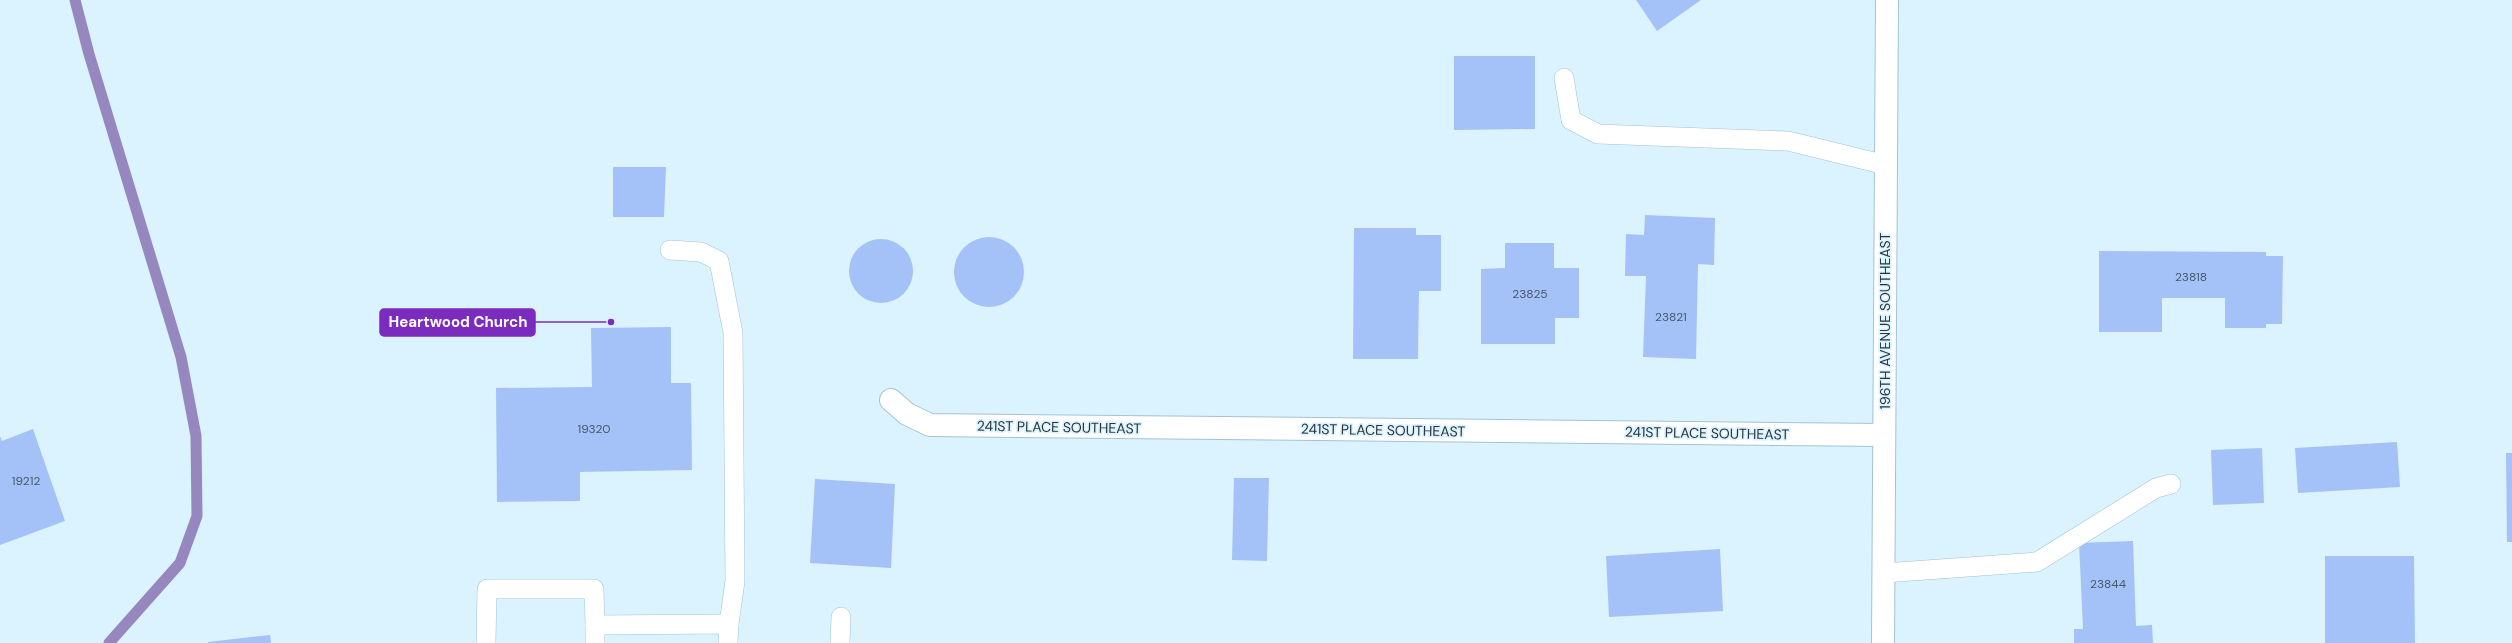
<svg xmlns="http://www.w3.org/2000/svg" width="2512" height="643" font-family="'DM Sans',sans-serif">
<rect width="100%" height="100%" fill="#daf3ff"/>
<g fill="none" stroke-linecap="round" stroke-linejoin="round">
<polyline stroke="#9687bf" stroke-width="11" points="75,0 89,54 181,357 196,436 197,516 180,563 109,643"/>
</g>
<g fill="#a4c2f7">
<polygon points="1636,0 1701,0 1657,31"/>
<polygon points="1454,56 1535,56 1535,129 1454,130"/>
<polygon points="613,167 666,167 664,217 613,217"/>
<polygon points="1645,215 1715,218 1714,265 1698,264 1696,359 1643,357 1646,276 1625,276 1626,234 1644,235"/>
<polygon points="1354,228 1416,228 1416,235 1441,235 1441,291 1419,291 1418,359 1353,359"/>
<circle cx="989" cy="272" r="35"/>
<circle cx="881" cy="271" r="32"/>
<polygon points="1505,243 1554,243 1554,268 1579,268 1579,318 1555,318 1555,344 1481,344 1481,269 1505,268"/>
<polygon points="2099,251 2266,252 2266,256 2283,256 2282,324 2266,324 2266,328 2225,328 2225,298 2162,298 2162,332 2099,332"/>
<polygon points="671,327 671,383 691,383 692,470 580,472 580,501 497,502 496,388 592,387 591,328"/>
<polygon points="33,429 65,521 0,545 0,436 2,441"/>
<polygon points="2397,442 2400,487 2298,493 2295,448"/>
<polygon points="2262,448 2264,503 2213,505 2211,450"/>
<polygon points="2506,453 2512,453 2512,542 2507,542"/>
<polygon points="1234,478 1269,478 1267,561 1232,560"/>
<polygon points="815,479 895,484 891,568 810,563"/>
<polygon points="2133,541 2136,626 2152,625 2153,643 2074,643 2074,629 2083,629 2079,543"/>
<polygon points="1720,549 1723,611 1609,617 1606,556"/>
<polygon points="2325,556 2414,556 2415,643 2325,643"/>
<polygon points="270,635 271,643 208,643 208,642"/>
</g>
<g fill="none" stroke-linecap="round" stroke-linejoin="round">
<g stroke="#a4c3d1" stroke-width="20">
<g id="service">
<polyline points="1564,78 1571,120 1598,134 1788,141 1886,165"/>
<polyline points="670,250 701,252 719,261 733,333 735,581 729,624"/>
<polyline points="1884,573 2037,562 2156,488 2171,484"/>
<polyline points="486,643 487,589 594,589 595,625"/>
<polyline points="595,643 595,625 729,624 728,643"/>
<polyline points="840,643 841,617"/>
</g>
</g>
<g stroke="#a4c3d1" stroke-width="24">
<g id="minor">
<polyline points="891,400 907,414 930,425 1884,435"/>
<polyline points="1883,643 1887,0"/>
</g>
</g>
<use href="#service" stroke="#fff" stroke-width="19"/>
<use href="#minor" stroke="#fff" stroke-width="22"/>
</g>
<g text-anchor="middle" stroke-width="3.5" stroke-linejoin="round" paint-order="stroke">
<g font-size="12" fill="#475869">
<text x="2191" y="281">23818</text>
<text x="1530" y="298">23825</text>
<text x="1671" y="321">23821</text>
<text x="594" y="433">19320</text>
<text x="26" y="485">19212</text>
<text x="2108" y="588">23844</text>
</g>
<g font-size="14" fill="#28343a" stroke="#daf3ff">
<text transform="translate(1885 321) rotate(-90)" y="5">196TH AVENUE SOUTHEAST</text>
<text transform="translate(1059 427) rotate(1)" y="5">241ST PLACE SOUTHEAST</text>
<text transform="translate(1383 430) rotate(1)" y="5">241ST PLACE SOUTHEAST</text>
<text transform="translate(1707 433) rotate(1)" y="5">241ST PLACE SOUTHEAST</text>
</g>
</g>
<path fill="none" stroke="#7b2cbf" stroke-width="1.5" d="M611 322L535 322"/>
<circle fill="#7b2cbf" stroke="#daf3ff" stroke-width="1.5" cx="611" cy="322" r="4"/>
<rect fill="#7b2cbf" stroke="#7b2cbf" stroke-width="1.5" x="380" y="309" width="155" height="27" rx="4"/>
<g font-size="15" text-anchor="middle" font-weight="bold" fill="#fff">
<text x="458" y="327">Heartwood Church</text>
</g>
</svg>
